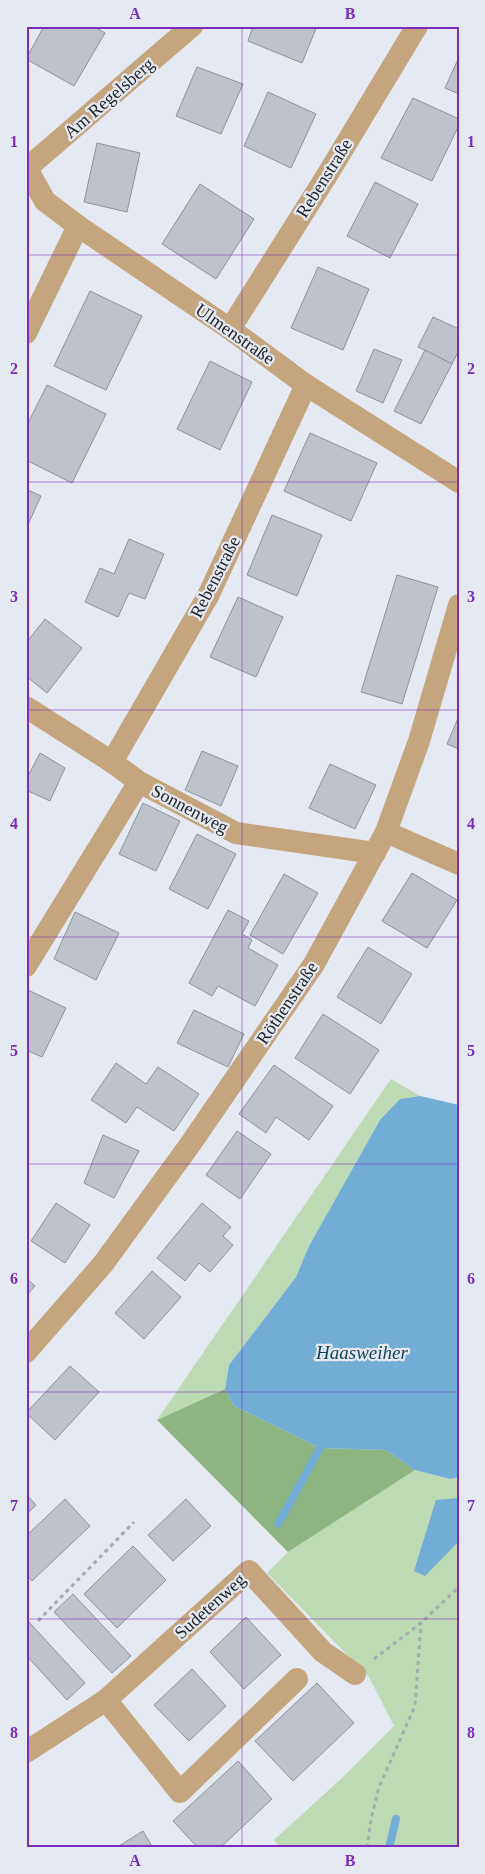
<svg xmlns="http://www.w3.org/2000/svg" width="485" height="1874" font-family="'Times New Roman',serif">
<rect width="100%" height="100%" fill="#e4e9f2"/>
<g fill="#bedab4">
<polygon points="391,1079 420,1096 400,1099 380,1120 309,1246 296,1277 229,1365 225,1389 157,1420"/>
<polygon points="415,1470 449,1479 459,1477 459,1848 281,1848 274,1840 342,1778 394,1726 369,1677 267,1573 288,1552"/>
</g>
<polygon fill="#8eb581" points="225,1389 234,1406 320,1448 386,1450 415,1470 288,1552 157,1420"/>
<g fill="#72add5">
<polygon points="420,1096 459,1105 459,1477 450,1479 415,1470 386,1450 320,1448 234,1406 225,1389 229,1365 296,1277 309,1246 380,1120 400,1099"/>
<polygon points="459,1498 459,1541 425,1576 414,1571 436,1500"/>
</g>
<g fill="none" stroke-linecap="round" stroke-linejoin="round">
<g stroke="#72add5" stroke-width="8">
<polyline points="278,1524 320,1448"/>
<polyline points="389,1848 396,1819"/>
</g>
</g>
<g fill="#bec3cb" stroke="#8e929b">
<polygon points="44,26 93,26 105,33 74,86 26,59"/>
<polygon points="253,26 317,26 302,63 248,41"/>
<polygon points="459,57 459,94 445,88"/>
<polygon points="197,67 243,84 221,134 176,116"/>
<polygon points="268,92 316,114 291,168 244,146"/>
<polygon points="413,98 459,119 459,125 432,181 381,158"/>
<polygon points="97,143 140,153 127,212 84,202"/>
<polygon points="375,182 418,204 390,258 347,236"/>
<polygon points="200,184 254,219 216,279 162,244"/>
<polygon points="318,267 369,289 343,350 291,328"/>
<polygon points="90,291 142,316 106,390 54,366"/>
<polygon points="433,317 459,329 459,350 452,364 418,347"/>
<polygon points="374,349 402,360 383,403 356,391"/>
<polygon points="425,350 452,364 421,424 394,411"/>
<polygon points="210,361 252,382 220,450 177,429"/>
<polygon points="47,385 106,414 72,483 26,460 26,427"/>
<polygon points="310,433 377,463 351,521 284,491"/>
<polygon points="26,489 41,496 26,529"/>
<polygon points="272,515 322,535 297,596 247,575"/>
<polygon points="129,539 164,554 145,599 129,593 118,617 85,602 100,568 114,574"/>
<polygon points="397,575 438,587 402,704 361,692"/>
<polygon points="238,597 283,617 256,677 210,657"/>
<polygon points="45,619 82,648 47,693 26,676 26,643"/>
<polygon points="459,716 459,749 447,744"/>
<polygon points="202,751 238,766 221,806 185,790"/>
<polygon points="40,753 65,768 50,801 26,790 26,780"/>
<polygon points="330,764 376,785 355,829 309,808"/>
<polygon points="143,803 180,821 156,871 119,854"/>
<polygon points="197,834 236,854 208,909 169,889"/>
<polygon points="412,873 457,900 427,948 382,921"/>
<polygon points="284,874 318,893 283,954 250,935"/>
<polygon points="228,910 249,921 242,934 252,940 248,948 278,965 255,1006 218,986 212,996 189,983"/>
<polygon points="75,912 119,933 96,980 54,959"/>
<polygon points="368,947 412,974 381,1024 337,997"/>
<polygon points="28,990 66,1008 42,1057 26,1050"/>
<polygon points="194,1010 244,1034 228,1067 177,1043"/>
<polygon points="323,1014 379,1050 350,1094 295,1058"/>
<polygon points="116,1063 146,1084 158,1067 199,1094 174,1131 137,1107 126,1123 91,1100"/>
<polygon points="274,1065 333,1106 309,1140 276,1117 266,1133 239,1114"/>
<polygon points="237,1131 271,1154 240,1199 206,1175"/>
<polygon points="103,1135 139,1151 114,1198 84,1183"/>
<polygon points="56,1203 90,1225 65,1263 31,1241"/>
<polygon points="202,1203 231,1227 223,1236 233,1245 210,1272 199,1263 185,1281 157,1258"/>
<polygon points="152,1271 181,1297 144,1339 115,1313"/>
<polygon points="26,1278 35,1286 26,1296"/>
<polygon points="70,1366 99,1392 55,1440 26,1413"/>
<polygon points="26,1494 36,1505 26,1515"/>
<polygon points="65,1499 90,1526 32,1581 26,1574 26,1536"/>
<polygon points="186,1499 211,1526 173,1561 148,1535"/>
<polygon points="133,1546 166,1580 117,1628 84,1594"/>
<polygon points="73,1594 131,1656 112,1673 54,1612"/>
<polygon points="246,1617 281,1655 244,1689 210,1652"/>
<polygon points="28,1621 85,1683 67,1700 26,1655"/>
<polygon points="192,1669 226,1706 189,1741 154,1705"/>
<polygon points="317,1683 354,1723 293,1781 255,1741"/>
<polygon points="238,1761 272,1799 220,1848 198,1848 173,1821"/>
<polygon points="143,1831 153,1848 120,1848 119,1846"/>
</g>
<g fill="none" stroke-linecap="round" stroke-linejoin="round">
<g stroke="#a6aab1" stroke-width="3" stroke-dasharray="4 4" stroke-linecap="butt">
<polyline points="38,1621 134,1522"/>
<polyline points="374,1659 421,1623 459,1587"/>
<polyline points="367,1848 371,1819 379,1787 415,1706 421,1623"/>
</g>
<g stroke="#c4a57d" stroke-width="22">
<polyline points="26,169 192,26"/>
<polyline points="27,169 45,201 78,226 230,329 306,385 459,482"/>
<polyline points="230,329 329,172 417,26"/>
<polyline points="26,333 78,226"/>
<polyline points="26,707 112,762 139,782 236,833 375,853"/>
<polyline points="112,762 208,596 306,385"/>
<polyline points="386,832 459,864"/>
<polyline points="26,966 139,782"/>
<polyline points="26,1352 103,1264 189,1146 314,964 386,832 419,741 459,605"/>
<polyline points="297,1679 180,1792 106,1700 249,1571 323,1652 355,1674"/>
<polyline points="26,1752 106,1700"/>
</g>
</g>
<path fill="none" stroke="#7b2cbf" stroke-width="1" stroke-opacity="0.55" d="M242,26V1848M26,255H459M26,482H459M26,710H459M26,937H459M26,1164H459M26,1392H459M26,1619H459"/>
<g text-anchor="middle" stroke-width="4.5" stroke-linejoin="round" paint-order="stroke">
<g font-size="18" fill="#232428" stroke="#e4e9f2">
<text transform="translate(109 98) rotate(-41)" y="6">Am Regelsberg</text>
<text transform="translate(324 178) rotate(-58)" y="6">Rebenstraße</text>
<text transform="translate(235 334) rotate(35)" y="6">Ulmenstraße</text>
<text transform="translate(215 577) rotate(-63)" y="6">Rebenstraße</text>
<text transform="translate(190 809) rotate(28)" y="6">Sonnenweg</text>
<text transform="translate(287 1003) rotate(-56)" y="6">Röthenstraße</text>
<text transform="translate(210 1606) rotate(-42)" y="6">Sudetenweg</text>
</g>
<g font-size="19" font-style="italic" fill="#14435f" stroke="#e4e9f2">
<text x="362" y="1359">Haasweiher</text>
</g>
</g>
<rect width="485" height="1874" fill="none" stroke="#e4e9f2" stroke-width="55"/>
<rect x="28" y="28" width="430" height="1818" fill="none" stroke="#7b2cbf" stroke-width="2"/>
<g font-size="16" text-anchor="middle" font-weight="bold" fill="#7b2cbf">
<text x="135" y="19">A</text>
<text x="350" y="19">B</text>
<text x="14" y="147">1</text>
<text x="471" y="147">1</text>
<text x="14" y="374">2</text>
<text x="471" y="374">2</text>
<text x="14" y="602">3</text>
<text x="471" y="602">3</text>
<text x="14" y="829">4</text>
<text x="471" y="829">4</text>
<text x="14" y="1056">5</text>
<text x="471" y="1056">5</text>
<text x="14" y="1284">6</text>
<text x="471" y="1284">6</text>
<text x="14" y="1511">7</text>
<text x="471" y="1511">7</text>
<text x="14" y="1738">8</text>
<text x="471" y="1738">8</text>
<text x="135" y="1866">A</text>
<text x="350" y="1866">B</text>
</g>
</svg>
